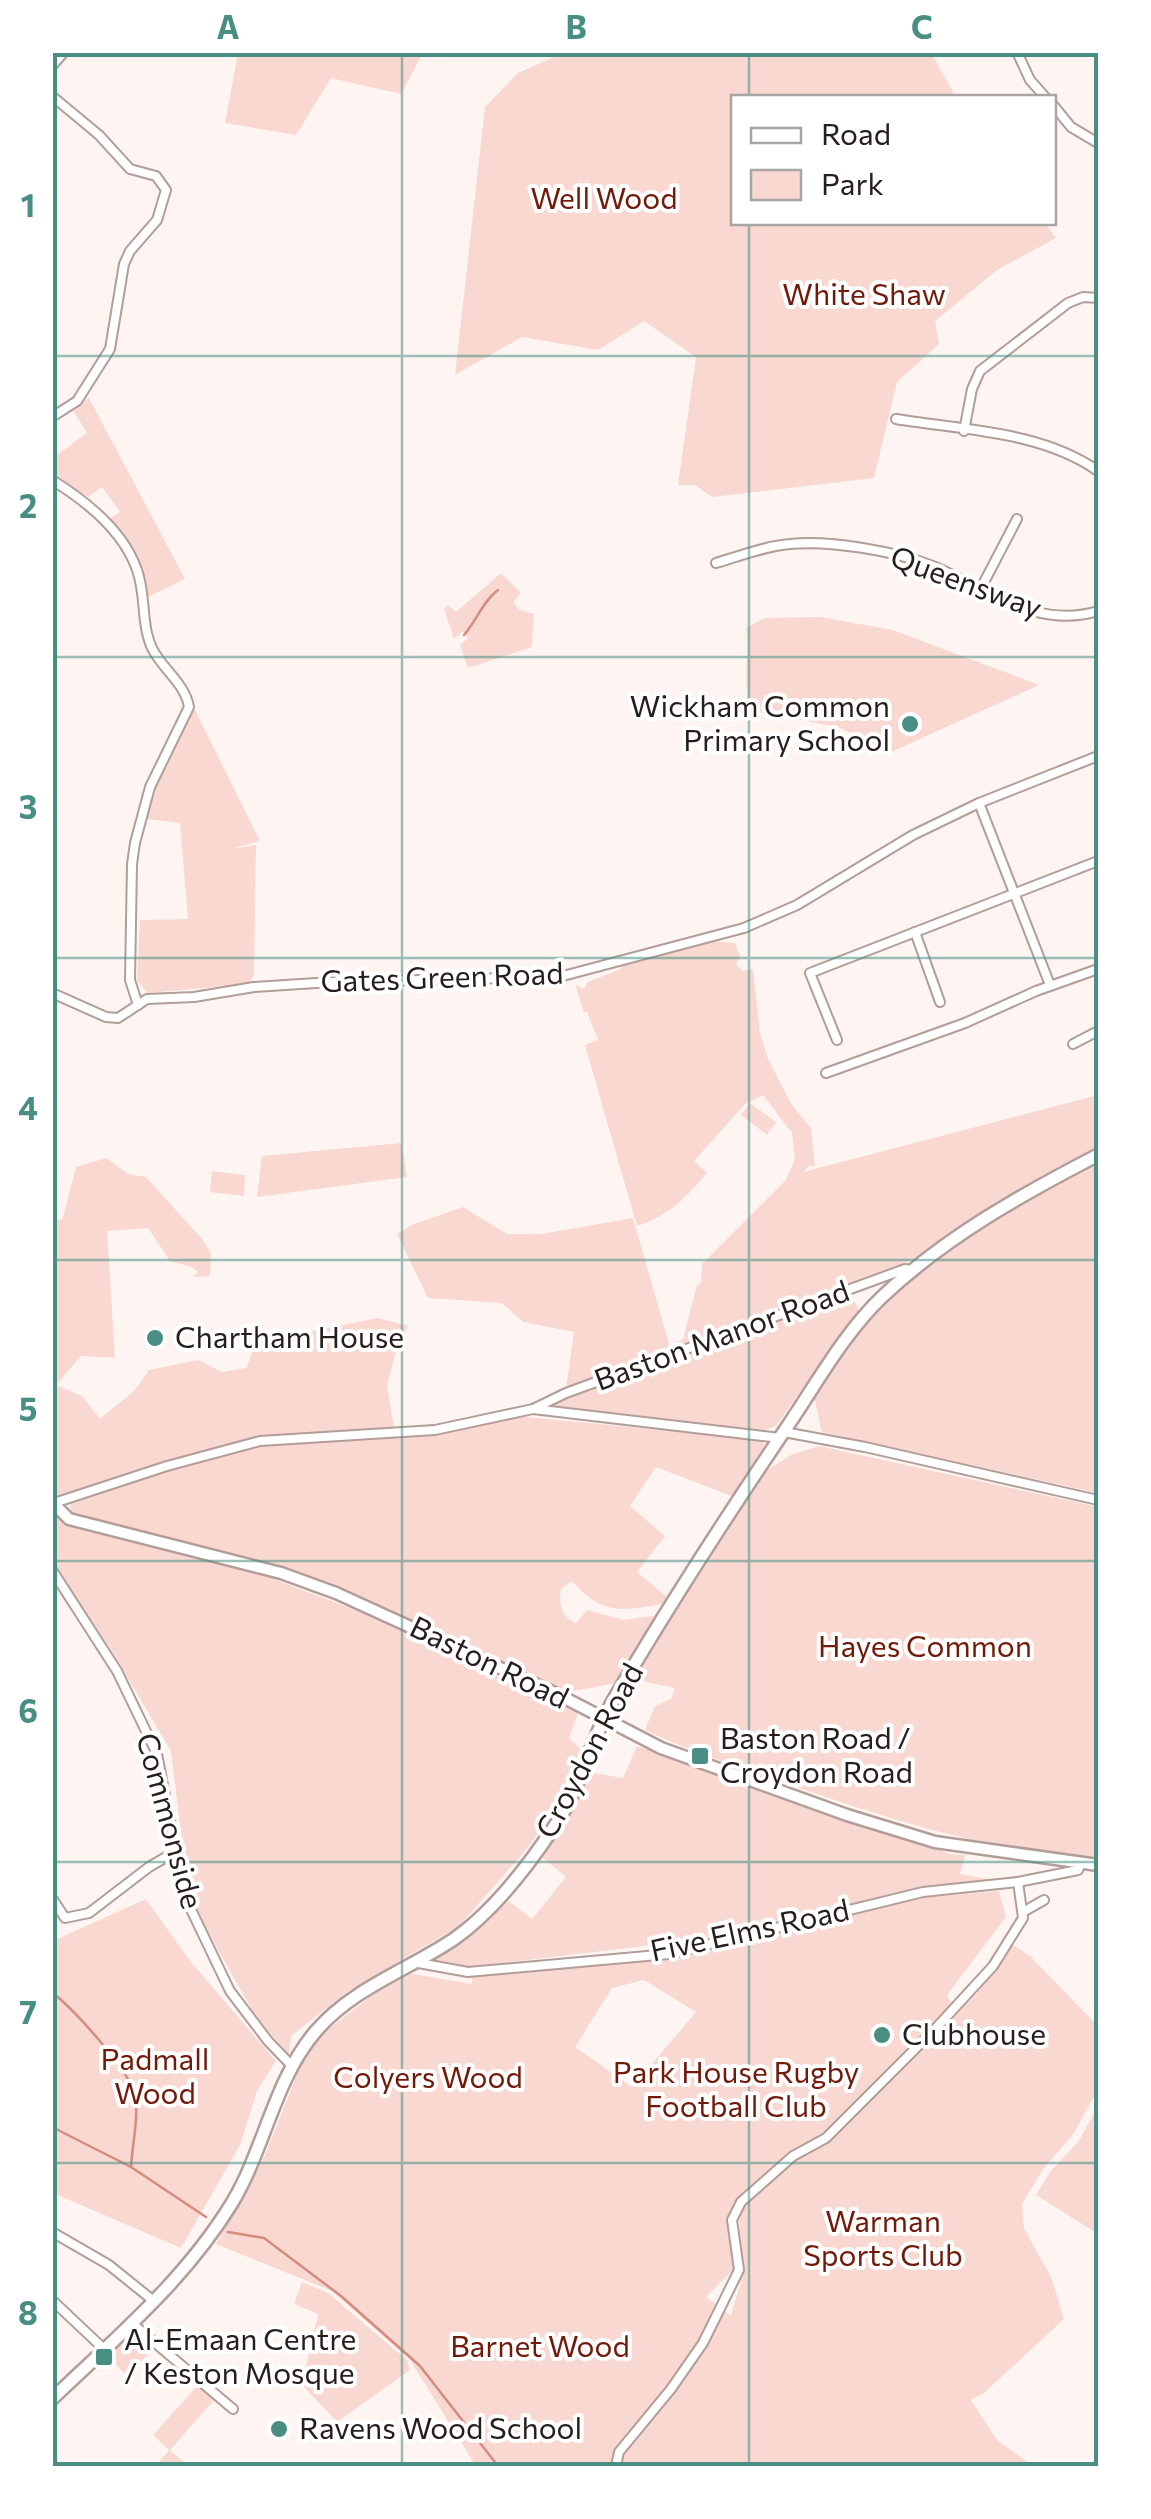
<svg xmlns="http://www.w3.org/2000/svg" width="1151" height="2519" font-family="Commissioner,sans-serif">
<rect width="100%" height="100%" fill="#fef5f2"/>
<g fill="#f9d8d1" fill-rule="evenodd">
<polygon points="238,53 238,52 423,53 401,94 331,78 296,135 225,123"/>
<polygon points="563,53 931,53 956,97 734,98 734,222 1044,222 1056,238 997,270 935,321 939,344 897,382 874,478 712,497 695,485 678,485 696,357 644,321 598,350 522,337 455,375 485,107 518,73"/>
<polygon points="89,398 185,579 146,598 135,554 108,520 120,512 102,487 88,497 53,474 53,458 87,433 72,409"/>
<polygon points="501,573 521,593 513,602 520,610 534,614 532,647 468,668 460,645 468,638 463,631 454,639 444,609 448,605 456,612"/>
<path d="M820,617L893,630L1039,685L891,752L838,727L752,711C741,688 750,654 746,628L765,618Z"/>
<polygon points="194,708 260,841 231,849 256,845 254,974 249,984 148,993 137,981 140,920 188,919 180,823 147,819 155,787"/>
<path d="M711,941L735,943L740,957L736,964L743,971L753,969L760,1033L768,1059L792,1105L811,1128L815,1167L810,1165L803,1172L1098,1095V1150L998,1200L914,1259L679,1348L677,1342L683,1339L697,1286L701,1283L702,1264L786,1180L795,1159L792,1133L763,1095L745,1104L694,1161L707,1173C685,1199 669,1215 637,1226L585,1045L598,1040L587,1012H584L575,984L584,989L588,982L621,969L620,964Z"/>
<polygon points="750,1103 776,1122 767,1135 741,1115"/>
<polygon points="401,1143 407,1177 257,1197 262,1156"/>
<polygon points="106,1158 128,1174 146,1177 202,1239 211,1253 210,1276 193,1277 198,1272 192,1267 170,1261 148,1228 107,1231 115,1358 81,1356 56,1385 82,1396 100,1419 134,1391 149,1370 198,1360 222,1372 246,1368 257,1342 378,1318 408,1326 398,1344 387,1385 394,1428 258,1437 166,1461 90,1489 53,1497 52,1219 62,1220 76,1167"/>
<polygon points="1098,1161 1098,1493 822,1432 814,1397 869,1318 891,1296 999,1214"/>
<polygon points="212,1171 245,1175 244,1196 210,1192"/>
<polygon points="463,1207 507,1234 542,1234 633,1218 671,1351 566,1389 574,1332 523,1322 502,1303 428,1298 397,1234 412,1225"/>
<polygon points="829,1301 855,1302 859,1310 776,1426 761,1431 723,1429 538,1407"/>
<path d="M514,1416L758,1439L765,1444L734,1497L656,1467L630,1506L665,1536L637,1572L667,1597L662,1604C620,1612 601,1614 572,1581L561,1589C559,1605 561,1616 576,1623L587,1610L623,1620L659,1615L617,1683L568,1692L323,1583L225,1553L72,1515L70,1504C133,1484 197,1455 262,1446C347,1435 432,1441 514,1416Z"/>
<path d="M819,1446L1098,1507V1857C995,1853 899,1822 802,1789C749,1771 696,1754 645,1730L655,1706L671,1699L675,1688L637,1680L640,1667L767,1470L791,1455Z"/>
<polygon points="52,1512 64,1521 265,1576 374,1617 578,1713 569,1738 581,1750 552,1814 526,1850 459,1926 348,1991 291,2036 289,2054 257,2019 189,1898 171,1751 112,1651 53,1563"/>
<polygon points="637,1746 950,1854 965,1855 960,1874 994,1880 909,1890 722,1937 467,1967 420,1962 501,1895 532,1919 566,1877 537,1853 575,1803 589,1772 623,1778"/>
<path d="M999,1891L1006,1917L947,1995L953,2007L825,2134L789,2154L738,2202L728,2222L735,2268L706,2297L731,2316L744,2270L739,2221L744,2206L796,2160L828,2143L978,1992L1010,1943L1031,1957L1098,2026V2090L1072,2136L1044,2168L1022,2204L1024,2228L1052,2279L1064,2319L984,2393L971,2400L997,2440L1033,2466H476L410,2360L332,2291L216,2244L263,2160L309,2044L402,1972L472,1984V1977L712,1949L921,1898ZM644,1980L696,2012L632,2087L575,2047L612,1988Z"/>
<polygon points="146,1899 190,1961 276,2061 257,2091 240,2145 181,2248 53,2193 53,1941"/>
<polygon points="1098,2107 1098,2234 1036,2195 1050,2172 1078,2142"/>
<polygon points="302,2282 328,2293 407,2360 410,2370 337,2422 302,2385 318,2314 294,2304"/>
<polygon points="134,2330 155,2347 127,2376 108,2356"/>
<polygon points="198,2385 214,2400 170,2450 186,2464 156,2466 169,2450 153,2435"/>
</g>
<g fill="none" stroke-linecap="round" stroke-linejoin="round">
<g stroke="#d58c7c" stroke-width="2.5">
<path d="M464,635C476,621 484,600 498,590"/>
<path d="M52,1992C74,2010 130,2070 135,2096C139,2117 132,2146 131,2167"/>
<polyline points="52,2127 131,2167 206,2217"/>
<polyline points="228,2232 264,2238 341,2296 420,2366 498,2466"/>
</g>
<g stroke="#b29d98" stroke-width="12">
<g id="minor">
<polyline points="1017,52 1030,80 1046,98"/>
<polyline points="52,66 64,52"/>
<polyline points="52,96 99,135 130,169 156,176 166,190 157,220 130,251 124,264 110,349 77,401 52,417"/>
<polyline points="1054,106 1071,127 1098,143"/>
<path d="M896,419C962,430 1042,431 1098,471"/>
<polyline points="964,431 972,389 980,371 1068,303 1083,297 1098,298"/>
<path d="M52,480C86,501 124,532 137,570C146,594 141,625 152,648C162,669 185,683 189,707L150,787L135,843L132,864L130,980L138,1005"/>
<path d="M716,563C740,556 765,546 790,544C831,540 894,551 933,566C987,588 1036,630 1098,611"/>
<polyline points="980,590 1017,519"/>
<polyline points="979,803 1050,985"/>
<polyline points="915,932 940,1002"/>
<polyline points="52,993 106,1017 118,1018 147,999 194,997 254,987 332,982 559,977 744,928 797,905 913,835 979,803 1098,756"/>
<polyline points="837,1040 810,973 1098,861"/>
<polyline points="1073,1044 1098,1031"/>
<polyline points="826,1073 965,1023 1036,991 1098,969"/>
<polyline points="533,1409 566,1393 905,1269 912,1270"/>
<polyline points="784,1432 865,1447 1098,1500"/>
<polyline points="54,1503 167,1466 260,1441 435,1430 533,1409 780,1438"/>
<polyline points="52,1570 117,1671 157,1754 185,1897 230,1991 268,2041 292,2066"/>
<polyline points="52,1898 65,1918 89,1913 149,1867 178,1850"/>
<polyline points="1023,1912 1044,1900"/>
<polyline points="413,1962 468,1972 669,1954 923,1892 1018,1882 1078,1870 1081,1864"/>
<polyline points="52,2232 109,2265 155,2302"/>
<polyline points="52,2300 105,2350"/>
<polyline points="134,2325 233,2409"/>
<polyline points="616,2466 619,2452 671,2389 703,2343 739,2270 732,2220 741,2202 793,2156 826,2138 936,2028 993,1966 1023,1918 1018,1882"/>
</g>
</g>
<g stroke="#b29d98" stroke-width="15">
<polyline id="major" points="52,1502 69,1519 281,1573 336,1593 559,1695 661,1748 847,1815 935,1842 1098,1865"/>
</g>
<g stroke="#b29d98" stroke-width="16">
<path id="highway" d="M52,2399C117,2337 185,2280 232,2203C265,2148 274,2080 316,2031C353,1988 408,1970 454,1939C493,1912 528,1866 554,1827C581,1788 590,1740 614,1699C669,1605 728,1514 789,1424C818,1381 845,1332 883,1296C947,1236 1021,1195 1098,1155"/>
</g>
<use href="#minor" stroke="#fff" stroke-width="8"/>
<use href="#major" stroke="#fff" stroke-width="10"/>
<use href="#highway" stroke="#fff" stroke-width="11"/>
</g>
<path fill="none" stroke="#498e83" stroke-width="2.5" stroke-opacity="0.55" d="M402,52V2466M749,52V98M749,222V2466M52,356H1098M52,657H1098M52,958H1098M52,1260H1098M52,1561H1098M52,1862H1098M52,2163H1098"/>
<g fill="#498e83" stroke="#fff" stroke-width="4">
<circle cx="910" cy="724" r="10"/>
<circle cx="155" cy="1338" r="10"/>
<rect x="690" y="1746" width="20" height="20" rx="5"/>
<circle cx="882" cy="2035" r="10"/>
<rect x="94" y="2347" width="20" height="20" rx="5"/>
<circle cx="279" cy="2429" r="10"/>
</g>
<g text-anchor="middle" stroke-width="8" stroke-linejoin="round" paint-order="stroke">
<g font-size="30" fill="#711a0a" stroke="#fff">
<text x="604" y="209">Well Wood</text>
<text x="864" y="305">White Shaw</text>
<text x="925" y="1657">Hayes Common</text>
<text x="155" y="2070">Padmall<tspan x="155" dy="34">Wood</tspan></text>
<text x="736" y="2083">Park House Rugby<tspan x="736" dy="34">Football Club</tspan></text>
<text x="428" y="2088">Colyers Wood</text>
<text x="883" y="2232">Warman<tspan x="883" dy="34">Sports Club</tspan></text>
<text x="540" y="2357">Barnet Wood</text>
</g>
<g font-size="30" fill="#261e1c" stroke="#fff">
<text transform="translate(966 583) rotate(20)" y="10">Queensway</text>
<text transform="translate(442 978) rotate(-2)" y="10">Gates Green Road</text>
<text transform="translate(722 1336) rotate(-20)" y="10">Baston Manor Road</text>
<text transform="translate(489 1663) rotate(26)" y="10">Baston Road</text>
<text transform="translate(590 1751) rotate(-62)" y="10">Croydon Road</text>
<text transform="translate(169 1821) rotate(75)" y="10">Commonside</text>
<text transform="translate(750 1931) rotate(-12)" y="10">Five Elms Road</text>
</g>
<g font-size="30" fill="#261e1c" stroke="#fff" text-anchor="start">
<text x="890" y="717" text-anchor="end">Wickham Common<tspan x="890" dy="34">Primary School</tspan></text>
<text x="175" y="1348">Chartham House</text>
<text x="720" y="1749">Baston Road /<tspan x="720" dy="34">Croydon Road</tspan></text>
<text x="902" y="2045">Clubhouse</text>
<text x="124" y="2350">Al-Emaan Centre<tspan x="124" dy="34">/ Keston Mosque</tspan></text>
<text x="299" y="2439">Ravens Wood School</text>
</g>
</g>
<rect width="1151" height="2519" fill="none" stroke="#ffffff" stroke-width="110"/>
<rect x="731" y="95" width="325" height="130" fill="#ffffff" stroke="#a8a5a4" stroke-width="2.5"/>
<rect x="751" y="128" width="50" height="15" fill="#ffffff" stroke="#a8a5a4" stroke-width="2.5"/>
<text x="821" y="145" font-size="30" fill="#261e1c">Road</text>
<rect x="751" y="170" width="50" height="30" fill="#f9d8d1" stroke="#a8a5a4" stroke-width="2.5"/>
<text x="821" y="195" font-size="30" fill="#261e1c">Park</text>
<rect x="55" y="55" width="1041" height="2409" fill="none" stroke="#498e83" stroke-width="4"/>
<g font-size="32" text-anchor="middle" font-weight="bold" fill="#498e83">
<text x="228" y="39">A</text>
<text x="576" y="39">B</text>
<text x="922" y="39">C</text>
<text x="28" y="217">1</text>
<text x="28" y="518">2</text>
<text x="28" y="819">3</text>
<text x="28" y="1120">4</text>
<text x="28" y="1421">5</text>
<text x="28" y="1723">6</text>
<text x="28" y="2024">7</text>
<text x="28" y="2325">8</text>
</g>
</svg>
